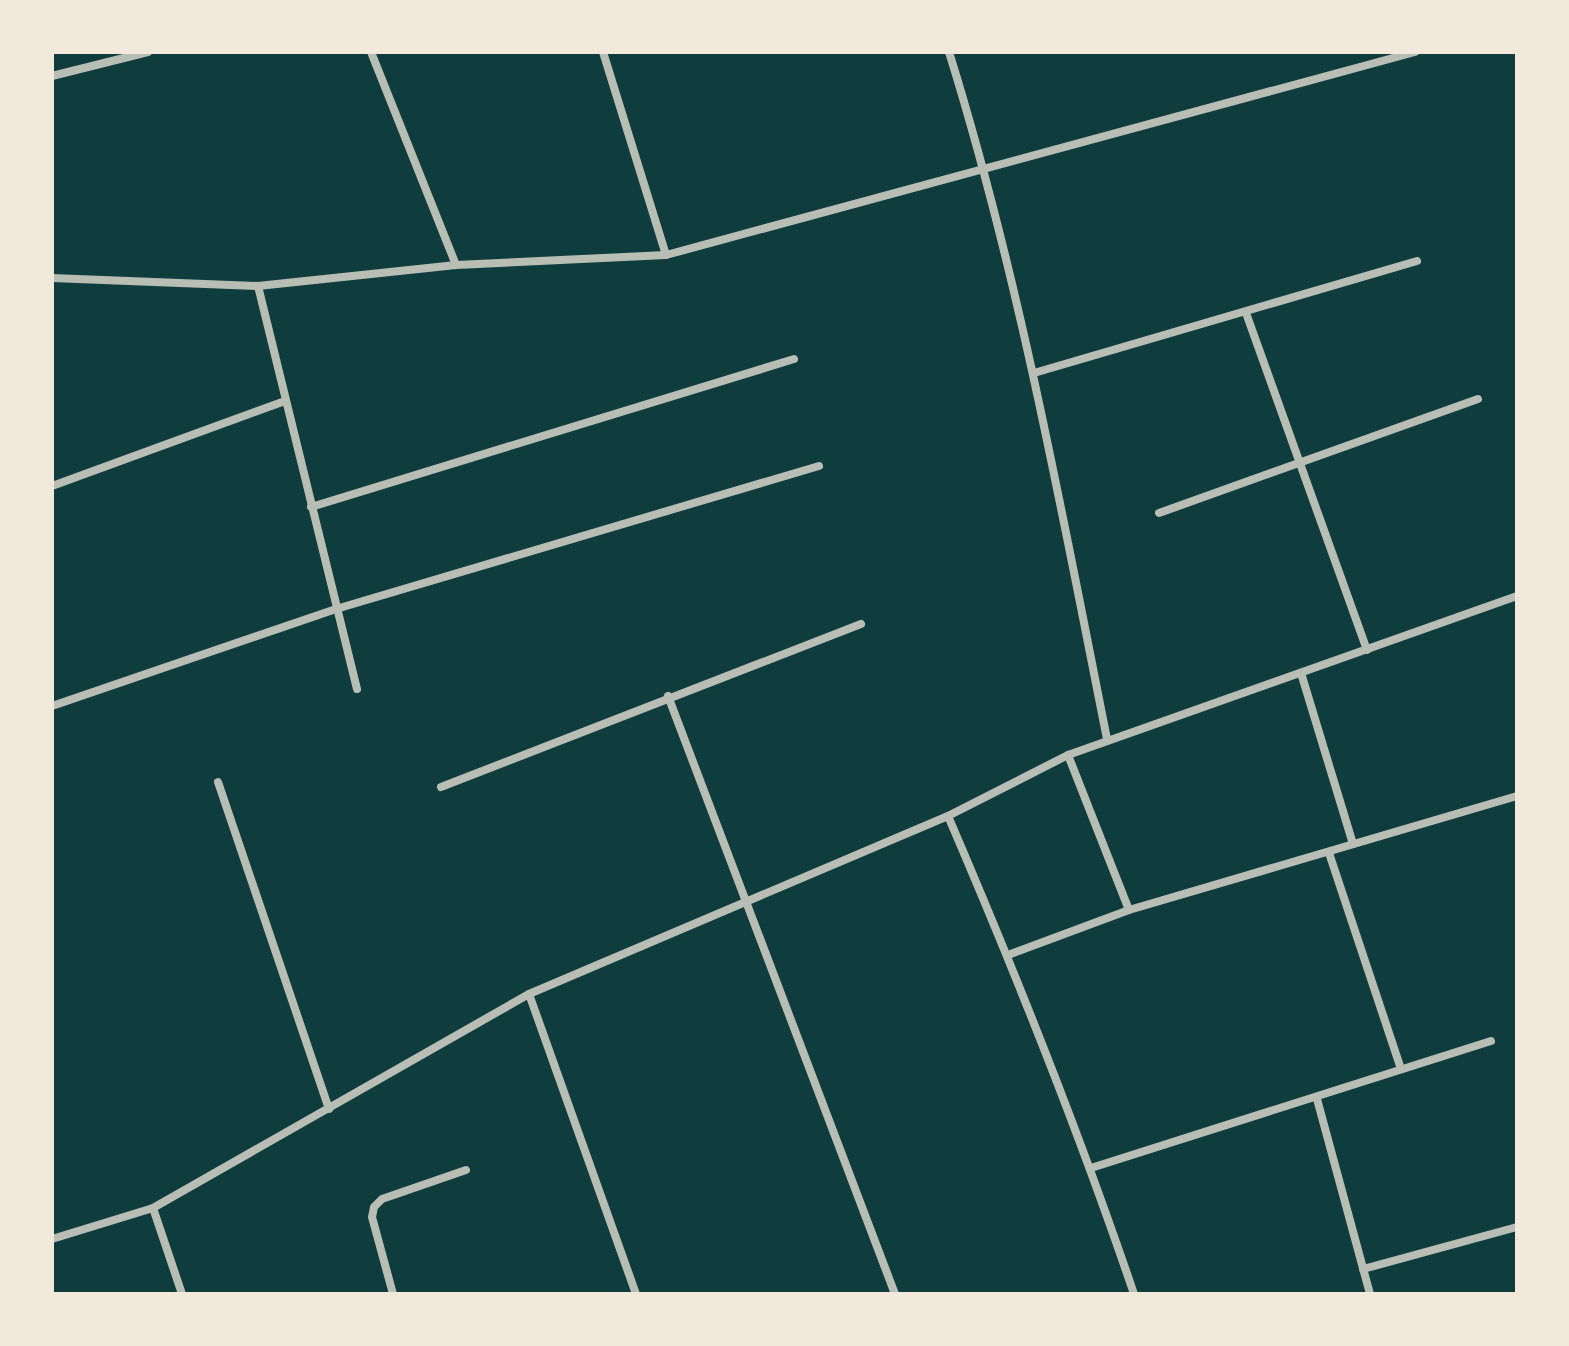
<svg xmlns="http://www.w3.org/2000/svg" width="1569" height="1346" font-family="'Archivo Narrow',sans-serif">
<rect width="100%" height="100%" fill="#0f3d3e"/>
<g fill="none" stroke-linecap="round" stroke-linejoin="round">
<g stroke="#b8beb3" stroke-width="8">
<polyline points="371,52 456,265"/>
<path d="M949,52C1019,277 1061,508 1107,739"/>
<polyline points="52,76 148,52"/>
<polyline points="666,255 1415,52"/>
<polyline points="52,278 258,286 456,265 666,255 603,52"/>
<polyline points="258,286 357,689"/>
<polyline points="1246,313 1367,650"/>
<polyline points="1034,373 1417,261"/>
<polyline points="52,486 285,401"/>
<polyline points="311,507 794,359"/>
<polyline points="1159,513 1478,399"/>
<polyline points="1301,673 1353,844"/>
<polyline points="668,696 895,1294"/>
<polyline points="52,706 336,609 819,466"/>
<polyline points="1068,755 1129,910 1517,796"/>
<polyline points="218,782 329,1109"/>
<polyline points="441,787 861,624"/>
<path d="M948,816C1016,974 1079,1132 1134,1294"/>
<polyline points="1329,853 1401,1069"/>
<polyline points="1008,955 1129,910"/>
<polyline points="529,994 636,1294"/>
<polyline points="1317,1099 1370,1294"/>
<polyline points="1091,1168 1491,1041"/>
<polyline points="153,1208 182,1294"/>
<polyline points="52,1239 153,1208 529,994 948,816 1068,755 1517,596"/>
<polyline points="1363,1269 1517,1227"/>
<polyline points="393,1294 372,1217 374,1207 382,1199 466,1170"/>
</g>
</g>
<rect width="1569" height="1346" fill="none" stroke="#f1e9da" stroke-width="108"/>
</svg>
